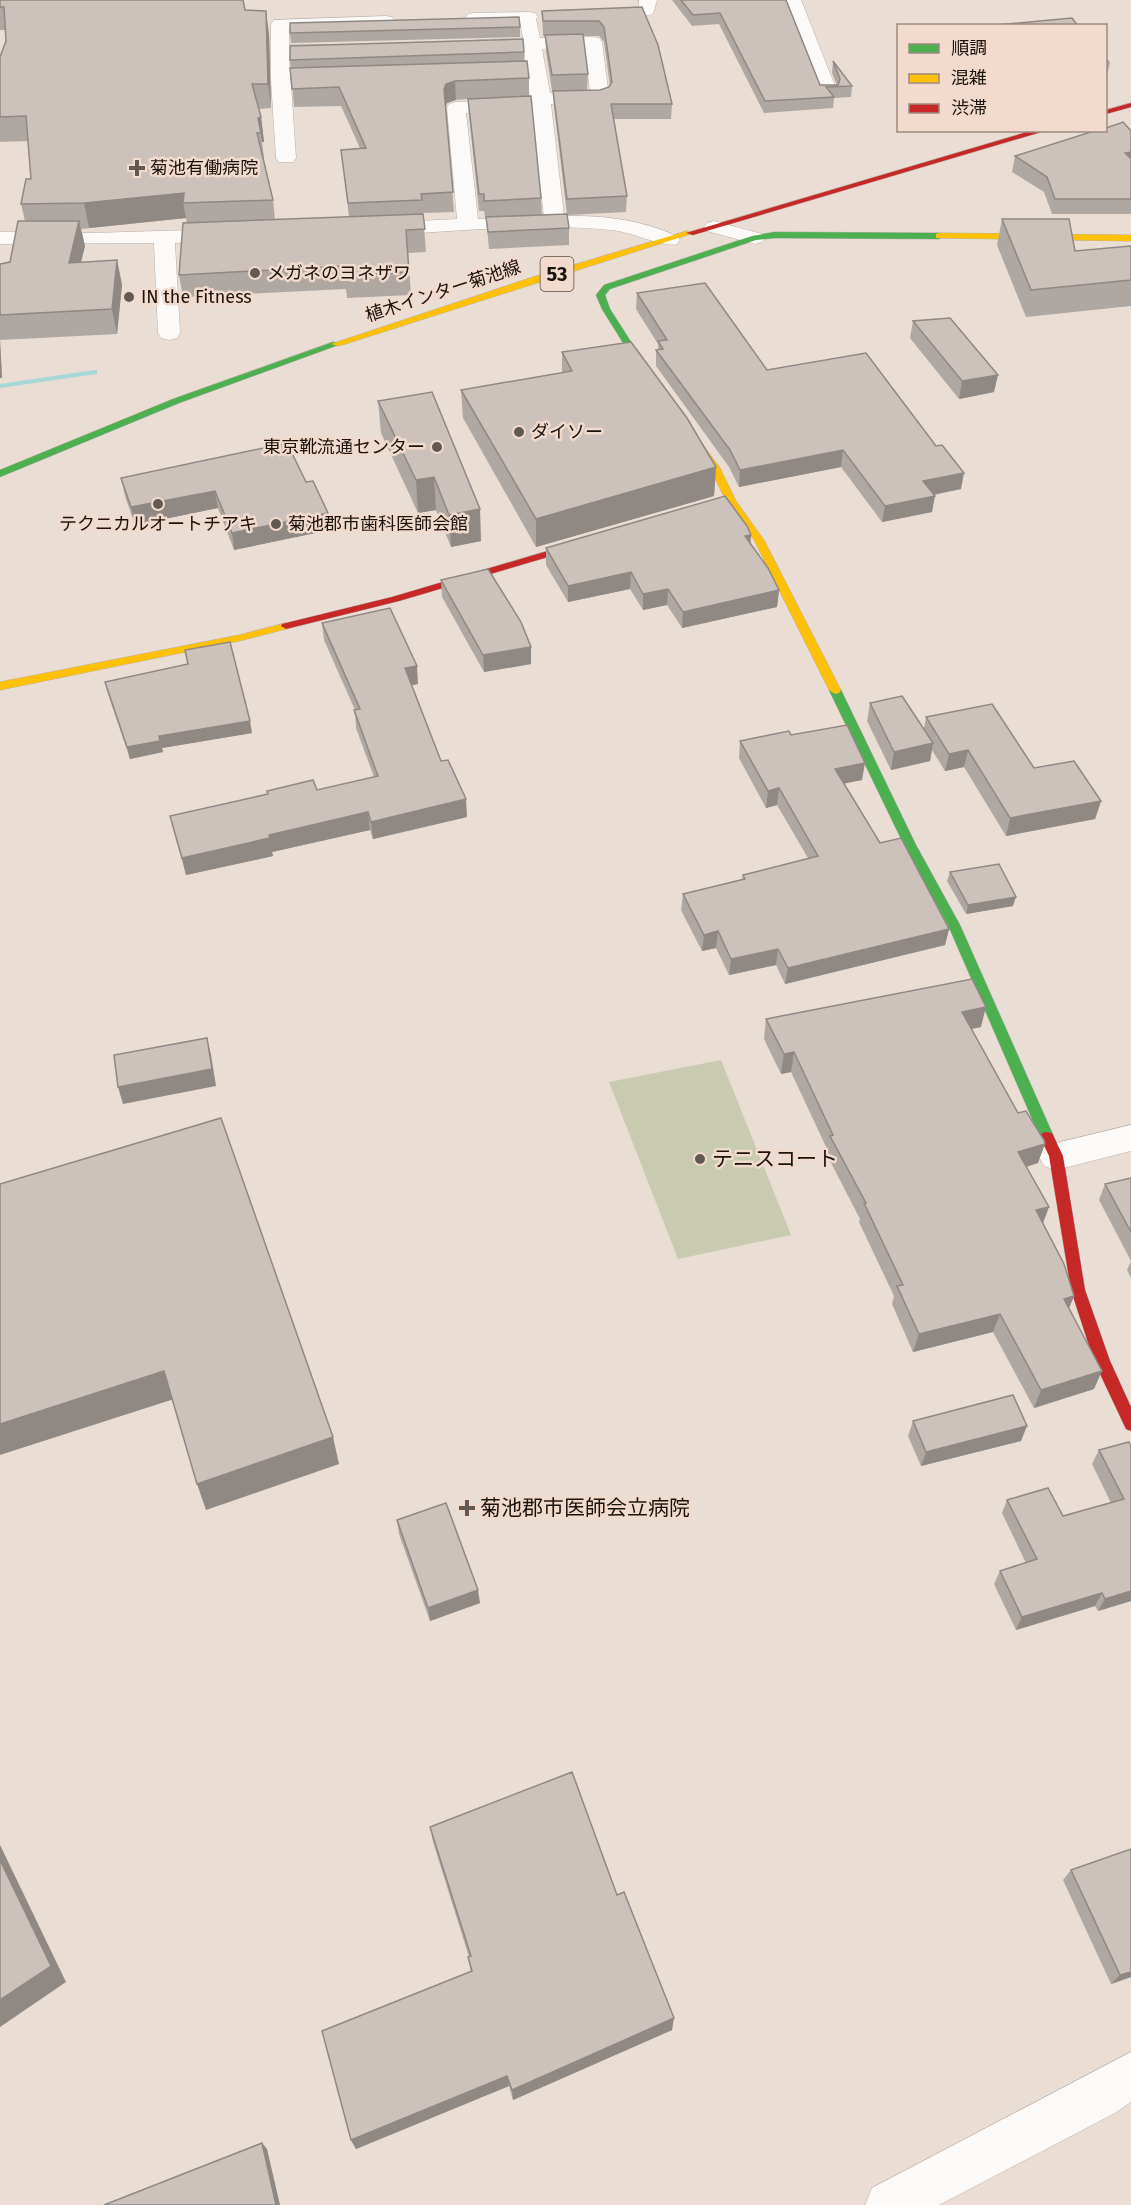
<svg xmlns="http://www.w3.org/2000/svg" width="1131" height="2205" font-family="'Fira Sans','Noto Sans JP',sans-serif">
<rect width="100%" height="100%" fill="#eaddd4"/>
<polygon fill="#c9cbb1" points="721,1060 791,1235 678,1259 609,1082"/>
<g fill="none" stroke-linecap="round" stroke-linejoin="round">
<polygon fill="#a8d7d7" fill-rule="evenodd" points="94,370 97,370 97,374 0,388 0,384"/>
<g stroke="#b9afa8" stroke-width="1">
<g id="street">
<path d="M639,0H657L653,14C634,18 612,24 593,19L590,15L593,11L599,10L639,7Z"/>
<polygon points="783,0 801,0 837,91 835,95 821,95 819,91"/>
<path d="M529,12L535,13L538,17L536,19L540,38L593,37L599,38L602,42L609,97L607,101L551,104L564,216C604,215 641,220 677,236L680,240L677,244C664,248 630,231 611,230C535,222 456,232 380,235L373,233L370,229L373,225L380,223L457,219L447,108L449,104L456,102L513,99L520,101L522,105L520,109L513,111L466,113L478,219L544,216L524,49L479,50L473,49L470,45L473,41L479,40L523,38L520,22L474,23L468,22L465,18L468,14L474,13ZM585,48L590,92L550,93L542,49Z"/>
<polygon points="386,16 392,17 395,21 392,25 289,29 289,45 334,45 340,46 343,50 340,54 334,55 289,56 296,158 293,162 279,162 276,158 271,80 271,24 274,20"/>
<polygon points="714,221 762,234 765,238 762,242 755,244 707,231 704,227 707,223"/>
<polygon points="226,229 233,231 236,235 233,239 175,243 180,333 177,338 169,340 161,338 158,333 154,243 0,244 0,232 92,233"/>
<polygon points="1131,1125 1131,1151 1056,1170 1044,1166 1039,1156 1044,1146"/>
<polygon points="1131,2052 1131,2102 1115,2113 939,2205 865,2205 872,2188"/>
</g>
</g>
<g stroke="#b9afa8" stroke-width="1">
<g id="fast">
<polygon points="775,232 939,233 943,236 939,239 775,238 756,240 610,289 605,295 610,309 656,381 648,383 602,309 596,295 604,285 752,236"/>
<polygon points="333,342 341,344 179,403 0,477 0,470 173,399"/>
<polygon points="835,686 841,690 916,845 960,925 1054,1137 1052,1141 1042,1141 1040,1137 948,925 904,845 829,690"/>
</g>
</g>
<g stroke="#b9afa8" stroke-width="1">
<g id="slow">
<polygon points="687,231 694,233 339,346 331,344 533,277"/>
<polygon points="939,233 1131,235 1131,241 936,238 936,234"/>
<polygon points="686,430 692,430 720,468 736,501 764,540 841,690 839,693 835,694 829,690 754,540 726,501 710,468 684,432"/>
<polygon points="286,623 291,626 290,628 239,641 0,690 0,682 239,635"/>
</g>
</g>
<g stroke="#b9afa8" stroke-width="1">
<g id="jam">
<polygon points="1131,103 1131,107 1106,114 1106,110"/>
<polygon points="1034,130 1048,130 693,235 686,233"/>
<polygon points="588,539 592,540 592,544 399,601 286,629 281,626 282,624 392,597"/>
<polygon points="1047,1132 1052,1133 1063,1156 1085,1290 1110,1361 1131,1407 1131,1431 1126,1429 1094,1361 1071,1290 1049,1156 1040,1137 1042,1133"/>
</g>
</g>
<use href="#street" fill="#fcfaf9" fill-rule="evenodd"/>
<use href="#fast" fill="#4caf50" fill-rule="evenodd"/>
<use href="#slow" fill="#ffc107" fill-rule="evenodd"/>
<use href="#jam" fill="#c62828" fill-rule="evenodd"/>
</g>
<g fill="#afa7a1">
<polygon points="0,0 245,10 269,34 271,108 259,109 261,117 264,142 262,142 264,158 263,158 273,200 275,220 349,217 341,150 360,148 341,106 294,107 290,60 524,52 524,61 529,78 529,96 541,198 542,215 569,228 569,245 489,249 486,217 485,217 484,211 479,211 469,115 468,99 456,100 447,103 445,107 454,212 423,213 426,252 408,253 411,295 347,298 346,289 183,297 179,275 187,223 186,218 81,229 85,246 81,263 117,260 122,285 117,334 0,340 2,378 0,378 0,264 10,262 25,221 21,204 31,179 28,141 0,142 0,57 6,41 6,30 0,30"/>
<polygon points="672,0 786,0 820,85 837,85 832,73 833,61 852,86 851,97 834,98 833,108 764,113 719,24 692,26"/>
<polygon points="642,7 672,104 671,119 613,119 627,196 626,212 567,215 554,106 553,91 600,90 609,87 610,86 604,42 599,36 583,36 588,74 587,90 552,91 546,51 545,36 543,36 542,11"/>
<polygon points="520,27 520,37 291,43 290,33"/>
<polygon points="1106,57 1110,62 1106,81"/>
<polygon points="1131,131 1131,214 1052,214 1044,192 1012,172 1015,156"/>
<polygon points="1002,219 1075,251 1131,246 1131,306 1026,317 997,245"/>
<polygon points="637,293 767,370 961,489 934,495 932,512 882,522 841,467 739,487 729,467 656,366 656,350 658,350 658,344 636,309"/>
<polygon points="913,321 994,392 959,399 910,338"/>
<polygon points="562,352 716,467 714,496 536,547 463,418 461,390 562,373"/>
<polygon points="378,401 481,541 451,547 436,510 418,513 381,433"/>
<polygon points="121,478 306,482 330,530 234,550 218,508 135,525 125,496"/>
<polygon points="750,544 779,590 777,607 682,628 667,605 643,610 630,589 568,602 546,565 546,548"/>
<polygon points="441,580 531,647 531,664 484,672 442,597"/>
<polygon points="322,623 418,684 412,685 441,761 467,817 373,839 370,830 272,852 273,856 186,875 170,816 268,795 267,791 317,790 374,777 356,728 355,710 324,640"/>
<polygon points="105,682 252,733 162,748 163,752 130,759 108,694"/>
<polygon points="870,703 924,728 926,717 1034,768 1101,801 1095,819 1006,836 964,767 945,771 932,750 930,761 891,770 867,721"/>
<polygon points="791,735 862,780 844,783 880,843 949,929 945,945 785,984 776,965 729,975 716,948 702,951 681,910 683,894 742,879 743,875 808,858 777,805 766,808 739,758 740,741"/>
<polygon points="950,872 1013,906 966,914 947,881"/>
<polygon points="766,1019 981,1027 971,1029 1038,1163 1026,1167 1043,1223 1074,1296 1069,1308 1094,1389 1034,1408 993,1332 913,1352 892,1304 894,1296 859,1222 860,1219 827,1155 828,1151 791,1072 781,1074 764,1039"/>
<polygon points="1131,1178 1131,1278 1127,1270 1131,1261 1099,1200 1105,1184"/>
<polygon points="913,1421 1021,1441 921,1466 908,1436"/>
<polygon points="1129,1442 1131,1601 1098,1611 1095,1606 1016,1630 994,1584 1000,1571 1026,1563 1002,1513 1007,1500 1063,1516 1111,1503 1092,1464 1099,1450"/>
<polygon points="397,1520 480,1603 430,1621 399,1534"/>
<polygon points="430,1827 617,1895 672,2030 513,2100 509,2086 356,2149 351,2140 471,1972 468,1957 469,1957 433,1842"/>
<polygon points="1131,1849 1131,1977 1111,1984 1063,1880 1071,1870"/>
</g>
<g fill="#8f8883">
<polygon points="266,11 269,34 271,108 268,84"/>
<polygon points="455,81 456,100 447,103 445,108 444,89 446,84"/>
<polygon points="261,117 264,142 262,142 258,118"/>
<polygon points="1131,152 1131,167 1125,153"/>
<polygon points="184,193 183,203 186,218 89,228 84,203"/>
<polygon points="79,221 85,246 74,288 69,263"/>
<polygon points="117,260 122,285 117,334 112,309"/>
<polygon points="0,340 2,378 0,378"/>
<polygon points="998,375 994,392 959,399 962,381"/>
<polygon points="843,450 841,467 739,487 740,470"/>
<polygon points="716,467 714,496 536,547 536,519"/>
<polygon points="964,473 961,489 920,497 923,481"/>
<polygon points="434,477 436,510 418,513 416,480"/>
<polygon points="215,491 218,508 135,525 131,507"/>
<polygon points="935,496 932,512 882,522 885,506"/>
<polygon points="480,509 481,541 451,547 449,515"/>
<polygon points="328,513 330,530 234,550 232,533"/>
<polygon points="751,535 750,551 745,536"/>
<polygon points="631,572 630,589 568,602 568,586"/>
<polygon points="668,589 667,605 643,610 643,594"/>
<polygon points="779,590 777,607 682,628 683,612"/>
<polygon points="531,647 531,664 484,672 483,655"/>
<polygon points="417,666 418,684 407,686 405,668"/>
<polygon points="250,721 252,733 162,748 163,752 130,759 127,747 159,736"/>
<polygon points="933,743 930,761 891,770 894,752"/>
<polygon points="968,750 964,767 945,771 949,754"/>
<polygon points="865,763 862,780 832,786 835,769"/>
<polygon points="779,788 777,805 766,808 768,791"/>
<polygon points="466,799 467,817 373,839 371,822"/>
<polygon points="1101,801 1095,819 1006,836 1010,818"/>
<polygon points="368,812 370,830 272,852 273,856 186,875 182,858 269,835"/>
<polygon points="1016,897 1013,906 966,914 968,905"/>
<polygon points="949,929 945,945 785,984 788,968"/>
<polygon points="718,931 716,948 702,951 704,935"/>
<polygon points="778,949 776,965 729,975 731,959"/>
<polygon points="986,1007 981,1027 957,1032 962,1012"/>
<polygon points="207,1038 211,1055 216,1086 123,1104 118,1087"/>
<polygon points="794,1052 791,1072 781,1074 784,1054"/>
<polygon points="1045,1144 1038,1163 1012,1171 1018,1152"/>
<polygon points="1049,1207 1042,1226 1036,1210"/>
<polygon points="1074,1296 1066,1315 1064,1299"/>
<polygon points="1000,1314 993,1332 913,1352 919,1334"/>
<polygon points="164,1371 174,1399 0,1455 0,1424"/>
<polygon points="1102,1371 1094,1389 1034,1408 1041,1390"/>
<polygon points="1027,1426 1021,1441 921,1466 926,1452"/>
<polygon points="333,1437 339,1464 206,1510 197,1484"/>
<polygon points="478,1590 480,1603 430,1621 428,1608"/>
<polygon points="1131,1591 1131,1601 1098,1611 1105,1599"/>
<polygon points="1102,1593 1095,1606 1016,1630 1022,1617"/>
<polygon points="0,1845 66,1982 0,2027"/>
<polygon points="1131,1972 1131,1977 1111,1984 1120,1975"/>
<polygon points="674,2018 672,2030 513,2100 512,2090"/>
<polygon points="507,2076 509,2086 356,2149 351,2140"/>
<polygon points="262,2143 267,2149 280,2205 276,2205"/>
</g>
<g fill="#ccc2bb" stroke="#8f8883" stroke-width="1.5">
<polygon points="0,0 243,0 245,10 266,11 268,84 252,84 261,117 258,118 261,133 257,133 273,200 183,203 184,193 84,203 21,204 26,179 31,179 26,116 0,117 0,57 6,41 4,7 0,7"/>
<polygon points="681,0 786,0 820,85 838,85 840,79 833,61 852,86 826,87 834,97 765,101 720,13 693,15"/>
<polygon points="642,7 658,45 672,104 611,104 627,196 567,199 553,91 600,90 609,87 612,82 604,27 599,21 543,21 542,11"/>
<polygon points="519,17 520,27 290,33 290,23"/>
<polygon points="1072,18 1078,26 986,26"/>
<polygon points="583,34 588,74 552,75 545,35"/>
<polygon points="523,39 524,52 290,60 290,46"/>
<polygon points="527,61 529,78 455,81 446,84 444,89 453,192 421,194 422,200 348,203 341,150 366,148 339,87 292,89 290,68"/>
<polygon points="531,96 541,198 484,201 484,194 479,194 468,99"/>
<polygon points="1123,122 1131,131 1131,152 1125,153 1131,159 1131,199 1055,199 1047,177 1015,156 1097,130 1106,130 1106,128"/>
<polygon points="423,214 425,229 406,230 409,272 345,275 345,266 179,275 183,223"/>
<polygon points="567,214 569,228 488,232 486,217"/>
<polygon points="1002,219 1069,219 1075,251 1131,246 1131,280 1031,290"/>
<polygon points="18,221 79,221 69,263 117,260 112,309 0,315 0,264 10,262"/>
<polygon points="705,283 767,370 866,353 936,446 942,445 964,473 923,481 935,496 885,506 843,450 740,470 730,450 656,350 663,349 658,341 667,340 637,293"/>
<polygon points="950,318 998,375 962,381 913,321"/>
<polygon points="631,342 687,418 716,467 536,519 461,390 572,371 562,352"/>
<polygon points="432,392 480,509 449,515 434,477 416,480 378,401"/>
<polygon points="287,443 306,482 313,481 328,513 232,533 215,491 131,507 121,478"/>
<polygon points="725,496 747,526 751,535 745,536 768,568 779,590 683,612 668,589 643,594 631,572 568,586 546,548"/>
<polygon points="488,569 521,622 531,647 483,655 441,580"/>
<polygon points="390,608 417,666 405,668 441,761 448,760 466,799 371,822 368,812 269,835 270,838 182,858 170,816 268,794 267,791 313,780 317,790 378,776 354,710 360,709 322,623"/>
<polygon points="230,642 250,721 159,736 160,741 127,747 105,682 188,664 185,650"/>
<polygon points="902,696 933,743 894,752 870,703"/>
<polygon points="992,704 1034,768 1074,761 1101,801 1010,818 968,750 949,754 926,717"/>
<polygon points="847,725 865,763 835,769 880,843 901,838 949,929 788,968 778,949 731,959 718,931 704,935 683,894 745,879 743,875 818,856 779,788 768,791 740,741 789,731 791,735"/>
<polygon points="999,864 1016,897 968,905 950,872"/>
<polygon points="972,979 986,1007 962,1012 1018,1113 1026,1111 1044,1140 1045,1144 1018,1152 1049,1207 1036,1210 1064,1264 1074,1296 1064,1299 1102,1371 1041,1390 1000,1314 919,1334 897,1286 903,1285 864,1203 866,1203 830,1136 833,1135 794,1052 784,1054 766,1019"/>
<polygon points="207,1038 212,1069 118,1087 114,1055"/>
<polygon points="221,1118 333,1437 197,1484 164,1371 0,1424 0,1184"/>
<polygon points="1131,1178 1131,1232 1105,1184"/>
<polygon points="1013,1395 1027,1426 926,1452 913,1421"/>
<polygon points="1129,1442 1131,1446 1131,1591 1105,1599 1102,1593 1022,1617 1000,1571 1037,1559 1007,1500 1048,1488 1063,1516 1124,1499 1099,1450"/>
<polygon points="446,1503 478,1590 428,1608 397,1520"/>
<polygon points="572,1772 617,1895 624,1892 674,2018 512,2090 507,2076 351,2140 322,2031 472,1971 468,1957 471,1956 430,1827"/>
<polygon points="1131,1849 1131,1972 1120,1975 1071,1870"/>
<polygon points="0,1860 51,1966 0,2000"/>
<polygon points="262,2143 276,2205 104,2205"/>
</g>
<g fill="#635953" stroke="#f2dbcc" stroke-width="2">
<path d="M134 159h6v6h6v6h-6v6h-6v-6h-6v-6h6z"/>
<circle cx="255" cy="273" r="6"/>
<circle cx="129" cy="297" r="6"/>
<circle cx="519" cy="432" r="6"/>
<circle cx="437" cy="447" r="6"/>
<circle cx="158" cy="504" r="6"/>
<circle cx="276" cy="524" r="6"/>
<circle cx="700" cy="1159" r="6"/>
<path d="M464 1499h6v6h6v6h-6v6h-6v-6h-6v-6h6z"/>
</g>
<g text-anchor="middle" stroke-width="5" stroke-linejoin="round" paint-order="stroke">
<g font-size="18" fill="#1a120d" stroke="#f2dbcc" text-anchor="start">
<text x="150" y="174">菊池有働病院</text>
<text x="267" y="279">メガネのヨネザワ</text>
<text x="141" y="303">IN the Fitness</text>
<text x="531" y="438">ダイソー</text>
<text x="425" y="453" text-anchor="end">東京靴流通センター</text>
<text x="158" y="530" text-anchor="middle">テクニカルオートチアキ</text>
<text x="288" y="530">菊池郡市歯科医師会館</text>
</g>
<g font-size="18" fill="#1a120d" stroke="#f2dbcc">
<text transform="translate(443 291) rotate(-18)" y="6">植木インター菊池線</text>
</g>
<rect fill="#f2dbcc" stroke="#5b4e46" stroke-width="1.5" x="540.5" y="257" width="33" height="34" rx="4.5"/>
<g font-size="20" font-weight="bold" fill="#1a120d">
<text x="557" y="281">53</text>
</g>
<g font-size="21" fill="#1a120d" stroke="#f2dbcc" text-anchor="start">
<text x="712" y="1166">テニスコート</text>
<text x="480" y="1515">菊池郡市医師会立病院</text>
</g>
</g>
<rect x="897" y="24" width="210" height="108" fill="#f2dbcc" stroke="#9c8b80" stroke-width="1.5"/>
<rect x="909" y="44" width="30" height="9" fill="#4caf50" stroke="#9c8b80" stroke-width="1.5"/>
<text x="951" y="54" font-size="18" fill="#1a120d">順調</text>
<rect x="909" y="74" width="30" height="9" fill="#ffc107" stroke="#9c8b80" stroke-width="1.5"/>
<text x="951" y="84" font-size="18" fill="#1a120d">混雑</text>
<rect x="909" y="104" width="30" height="9" fill="#c62828" stroke="#9c8b80" stroke-width="1.5"/>
<text x="951" y="114" font-size="18" fill="#1a120d">渋滞</text>
</svg>
